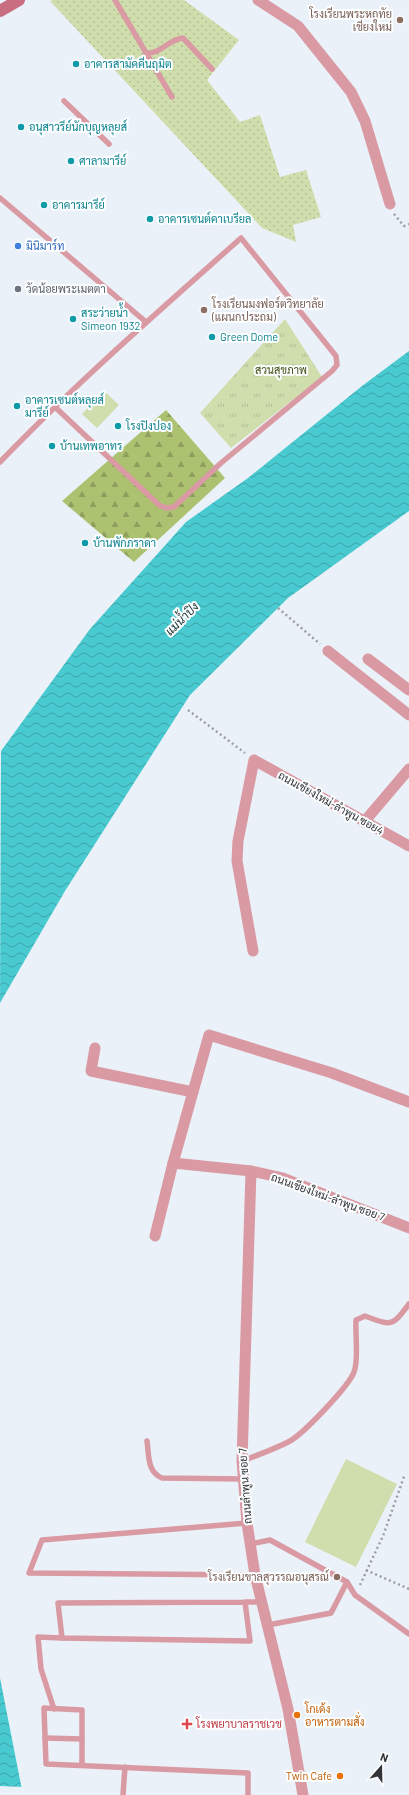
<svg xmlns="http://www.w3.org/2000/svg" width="409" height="1795" font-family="Barlow,Sarabun,sans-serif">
<defs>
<pattern id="grass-dots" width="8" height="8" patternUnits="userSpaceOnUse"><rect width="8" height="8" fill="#cfdeac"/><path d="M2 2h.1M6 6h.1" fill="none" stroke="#b2bf95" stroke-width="1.8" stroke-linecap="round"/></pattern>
<pattern id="forest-firs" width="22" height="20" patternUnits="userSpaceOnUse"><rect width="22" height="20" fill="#acc270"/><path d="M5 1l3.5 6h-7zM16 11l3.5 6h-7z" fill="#8d9e5d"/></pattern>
<pattern id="park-tufts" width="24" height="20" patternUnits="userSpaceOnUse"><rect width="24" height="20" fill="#cfdeac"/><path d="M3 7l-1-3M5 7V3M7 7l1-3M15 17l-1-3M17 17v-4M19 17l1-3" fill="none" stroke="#b2bf95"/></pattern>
<pattern id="water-waves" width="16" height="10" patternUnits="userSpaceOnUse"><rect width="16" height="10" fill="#48cad0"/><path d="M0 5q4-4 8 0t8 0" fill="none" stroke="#3da5aa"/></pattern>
</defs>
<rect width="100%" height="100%" fill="#ebf1f8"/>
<polygon fill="url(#grass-dots)" points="53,0 184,0 239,40 207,80 240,122 260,115 280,177 306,170 321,217 293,225 296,242 262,228 50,1"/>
<polygon fill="url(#forest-firs)" points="166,410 225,478 134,562 62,501"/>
<polygon fill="url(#park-tufts)" points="285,319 322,377 231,448 200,413"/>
<g fill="#cfdeac">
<polygon points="104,391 119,405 97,428 82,414"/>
<polygon points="346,1459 397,1484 356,1567 305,1542"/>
</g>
<g fill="url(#water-waves)">
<polygon points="409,351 409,511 288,598 190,695 65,891 0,1003 1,751 90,629 186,522 248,478 362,386"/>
<polygon points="0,1678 23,1795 0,1795"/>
</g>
<polygon fill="#ebf1f8" points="0,1786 24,1787 25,1795 0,1795"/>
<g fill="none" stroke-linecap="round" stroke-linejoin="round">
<g stroke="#9b9fa4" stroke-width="2.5" stroke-dasharray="2 3" stroke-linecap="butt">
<polyline points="394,214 404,226 409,224"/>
<polyline points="278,608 320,644"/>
<polyline points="188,710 245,753"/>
<polyline points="366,1570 409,1589"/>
<polyline points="360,1585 383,1536 405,1474"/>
</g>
<g stroke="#d99aa4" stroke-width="5.5">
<polyline points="115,0 172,97"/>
<path d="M146,53C161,54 169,39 183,38L212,69"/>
<polyline points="64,101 109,144"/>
<polyline points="0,198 146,322"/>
<path d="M0,462C76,383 159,311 241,238L336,356L337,365L332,371L221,463L174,507L166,508L159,505L55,407"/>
<path d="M147,1441C149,1455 147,1472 162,1478L243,1479"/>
<path d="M242,1461C258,1455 275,1449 290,1441C304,1433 349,1386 354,1372C359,1360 355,1334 356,1320L365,1316C392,1326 392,1327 409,1304"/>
<polyline points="247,1523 42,1540 29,1573 255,1575"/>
<polyline points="250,1544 270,1540 347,1582 355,1595 409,1634"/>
<polyline points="245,1602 250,1641 62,1638 58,1603 245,1602 262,1602"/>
<polyline points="268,1625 331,1613 347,1582"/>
<polyline points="54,1709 41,1669 38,1637 62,1638"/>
<polyline points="45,1738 82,1739"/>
<polyline points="82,1765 82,1710 44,1708 46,1764 248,1773 248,1795"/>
<polyline points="123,1795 125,1767"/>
</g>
<g stroke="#d99aa4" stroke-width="11">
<polyline points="258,0 298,26 351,92 365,121 390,204"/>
<polyline points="328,651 409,715"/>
<polyline points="368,659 409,690"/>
<polyline points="364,822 409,769"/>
<polyline points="253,951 237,861 238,841 254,760 409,846"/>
<polyline points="95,1048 91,1071 193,1092"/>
<polyline points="173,1163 251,1171 283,1178 409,1228"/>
<polyline points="251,1171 242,1461 247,1523 255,1575 288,1709 303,1795"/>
<polyline points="155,1236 173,1163 209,1035 332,1073 409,1102"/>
</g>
<polyline stroke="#c96e80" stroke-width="12" points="0,11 19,0"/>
</g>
<g fill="#8d6e63" stroke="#fcfeff" stroke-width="1.5">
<circle cx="400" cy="20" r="4"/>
<circle cx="204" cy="310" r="4"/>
<circle cx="337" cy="1577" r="4"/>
</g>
<g fill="#0f9aa8" stroke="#fcfeff" stroke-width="1.5">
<circle cx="76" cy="64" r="4"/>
<circle cx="21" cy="127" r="4"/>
<circle cx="71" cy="161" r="4"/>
<circle cx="44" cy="205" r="4"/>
<circle cx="150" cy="219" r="4"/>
<circle cx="73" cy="319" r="4"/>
<circle cx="212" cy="337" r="4"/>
<circle cx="17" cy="406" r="4"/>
<circle cx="118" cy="426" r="4"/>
<circle cx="52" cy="446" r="4"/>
<circle cx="85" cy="543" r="4"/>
</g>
<circle fill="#3f7fe0" stroke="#fcfeff" stroke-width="1.5" cx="18" cy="246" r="4"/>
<circle fill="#6b7280" stroke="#fcfeff" stroke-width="1.5" cx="18" cy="289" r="4"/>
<g fill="#e8710a" stroke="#fcfeff" stroke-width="1.5">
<circle cx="297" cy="1715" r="4"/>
<circle cx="340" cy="1776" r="4"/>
</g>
<path fill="#e0444e" stroke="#fcfeff" stroke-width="1.5" d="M185 1718h4v4h4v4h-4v4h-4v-4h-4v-4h4z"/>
<g text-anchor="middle" stroke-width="4" stroke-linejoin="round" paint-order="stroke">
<g font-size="11" fill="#785e54" stroke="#fcfeff" text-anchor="end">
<text x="392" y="18">โรงเรียนพระหฤทัย<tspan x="392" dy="13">เชียงใหม่</tspan></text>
<text x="212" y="308" text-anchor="start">โรงเรียนมงฟอร์ตวิทยาลัย<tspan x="212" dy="13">(แผนกประถม)</tspan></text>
<text x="329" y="1581">โรงเรียนขาลสุวรรณอนุสรณ์</text>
</g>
<g font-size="11" fill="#0d838f" stroke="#fcfeff" text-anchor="start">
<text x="84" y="68">อาคารสามัคคีนฤมิต</text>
<text x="29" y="131">อนุสาวรีย์นักบุญหลุยส์</text>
<text x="79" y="165">ศาลามารีย์</text>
<text x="52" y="209">อาคารมารีย์</text>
<text x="158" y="223">อาคารเซนต์คาเบรียล</text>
<text x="81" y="317">สระว่ายน้ำ<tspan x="81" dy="13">Simeon 1932</tspan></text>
<text x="220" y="341">Green Dome</text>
<text x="25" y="404">อาคารเซนต์หลุยส์<tspan x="25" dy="13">มารีย์</tspan></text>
<text x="126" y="430">โรงปิงปอง</text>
<text x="60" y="450">บ้านเทพอาทร</text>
<text x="93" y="547">บ้านพักภราดา</text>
</g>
<g font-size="11" fill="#366cbe" stroke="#fcfeff" text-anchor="start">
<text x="26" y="250">มินิมาร์ท</text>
</g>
<g font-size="11" fill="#5b616d" stroke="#fcfeff" text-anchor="start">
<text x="26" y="293">วัดน้อยพระเมตตา</text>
</g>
<g font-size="11" fill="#455318" stroke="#fcfeff">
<text x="281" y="374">สวนสุขภาพ</text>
</g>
<g font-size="11" fill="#323437" stroke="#fcfeff">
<text transform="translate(331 803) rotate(29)" y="4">ถนนเชียงใหม่-ลำพูน ซอย4</text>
<text transform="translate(328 1197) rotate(20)" y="4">ถนนเชียงใหม่-ลำพูน ซอย 7</text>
<text transform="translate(245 1486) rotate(-94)" y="4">ถนนลำพูน ซอย 7</text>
</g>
<g font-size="11" fill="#c56008" stroke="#fcfeff" text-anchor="start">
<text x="305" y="1713">โกเด้ง<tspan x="305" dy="13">อาหารตามสั่ง</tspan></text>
<text x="332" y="1780" text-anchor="end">Twin Cafe</text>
</g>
<g font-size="11" fill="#be3a42" stroke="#fcfeff" text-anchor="start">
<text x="196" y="1728">โรงพยาบาลราชเวช</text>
</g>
<g font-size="12" font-style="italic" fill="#203738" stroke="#fcfeff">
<text transform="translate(182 619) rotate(-45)" y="4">แม่น้ำปิง</text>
</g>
</g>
<g transform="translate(381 1767) rotate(20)" stroke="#fcfeff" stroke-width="3" paint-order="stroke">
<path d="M0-3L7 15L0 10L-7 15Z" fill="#323437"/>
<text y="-6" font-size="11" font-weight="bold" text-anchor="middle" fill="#323437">N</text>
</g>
</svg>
